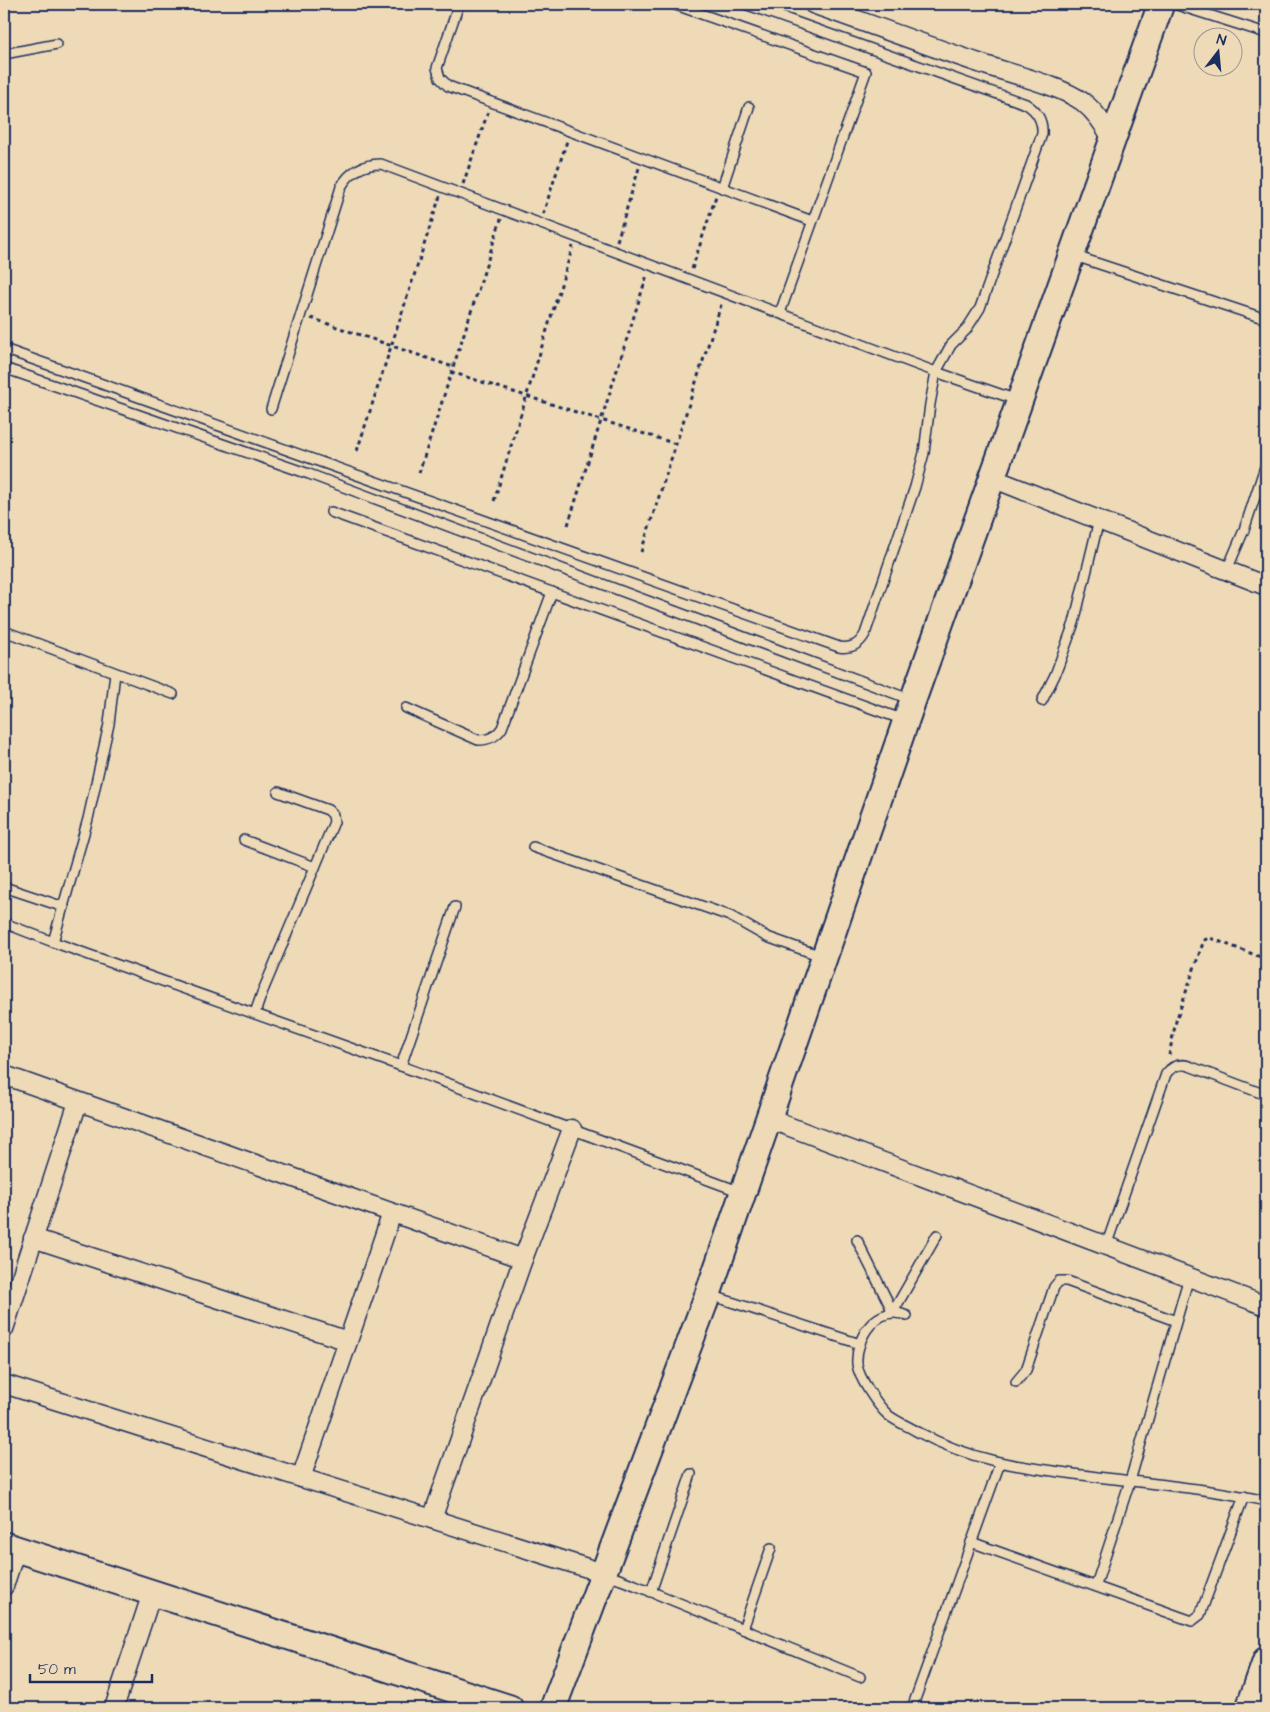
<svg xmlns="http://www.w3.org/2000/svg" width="1270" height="1712" font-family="'Architects Daughter',sans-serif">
<rect width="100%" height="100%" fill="#efdab8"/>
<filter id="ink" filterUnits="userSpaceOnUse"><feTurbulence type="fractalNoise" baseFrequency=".02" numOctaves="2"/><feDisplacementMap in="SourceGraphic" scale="10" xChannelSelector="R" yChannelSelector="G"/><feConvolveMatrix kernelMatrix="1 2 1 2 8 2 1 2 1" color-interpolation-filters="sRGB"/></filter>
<g filter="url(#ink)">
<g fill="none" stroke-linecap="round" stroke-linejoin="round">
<g stroke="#1b2f5e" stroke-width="12">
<g id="lane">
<polyline points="459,4 437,68 440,78 448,86 812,221"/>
<polyline points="673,4 866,72 780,313"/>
<polyline points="1174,4 1266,33"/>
<polyline points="4,54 57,44"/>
<polyline points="722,188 749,107"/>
<polyline points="1072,255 1266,319"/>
<path d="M4,349L839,647C851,649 859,645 865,634L915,487L924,453L930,404L936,372L951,345L966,330L980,308L1042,134C1043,121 1037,111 1026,104L745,4"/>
<polyline points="4,368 309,474 912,700"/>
<path d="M271,409L341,187C350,171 363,164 381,164L936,372L1017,400"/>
<polyline points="331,512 904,720"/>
<polyline points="1227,570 1244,530 1266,464"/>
<polyline points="4,631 173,694"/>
<polyline points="1042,701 1055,675 1074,623 1099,520"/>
<path d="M406,708L478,740C489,740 496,737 502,728L552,592"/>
<polyline points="244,840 315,867"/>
<polyline points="533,847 730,916 767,937 824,957"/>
<polyline points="4,887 64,907"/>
<polyline points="4,923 53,942 401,1066 741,1192"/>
<polyline points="53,942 88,819 109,724 115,673"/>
<polyline points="255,1013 262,993 334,822 333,815 328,810 278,792"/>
<polyline points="401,1066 455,907"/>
<polyline points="857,1240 893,1312"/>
<path d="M1106,1246L1166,1074C1172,1066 1179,1063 1189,1066L1266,1095"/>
<polyline points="710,1295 860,1344"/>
<polyline points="893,1312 937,1235"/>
<path d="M907,1316C878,1303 855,1337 857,1364C858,1377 878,1406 888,1415C897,1422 908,1426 918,1432C974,1462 1021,1467 1082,1475C1143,1483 1206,1488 1266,1501"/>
<polyline points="1016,1382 1026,1370 1054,1287 1059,1281 1067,1281 1176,1321"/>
<polyline points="971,1542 1192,1621 1200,1615 1244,1496"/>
<polyline points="605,1574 635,1585 860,1677"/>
<polyline points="1096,1585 1130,1481 1189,1277"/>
<polyline points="651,1592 691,1474"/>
<polyline points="743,1629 771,1548"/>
<polyline points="912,1708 1000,1463"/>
</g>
</g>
<g stroke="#1b2f5e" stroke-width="21">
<g id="street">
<path d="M813,4C869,24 926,45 982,64C1011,74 1059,85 1083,102C1096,112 1105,126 1113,141"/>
<polyline points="992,478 1266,586"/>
<polyline points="4,1075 523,1259"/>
<polyline points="769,1119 1266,1306"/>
<polyline points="33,1238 348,1341"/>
<polyline points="4,1329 78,1102"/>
<polyline points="4,1384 603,1573"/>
<polyline points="301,1478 392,1213"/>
<polyline points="432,1519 523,1259 572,1129"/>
<polyline points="4,1586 16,1549"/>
<polyline points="114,1708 152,1593"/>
</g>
</g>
<g stroke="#1b2f5e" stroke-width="29">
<g id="secondary">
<polyline points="4,1545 510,1708"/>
<polyline points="553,1708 708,1294 913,700 1161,4"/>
<polyline points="1249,1708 1266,1660"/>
</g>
</g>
<g stroke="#1b2f5e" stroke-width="3" stroke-dasharray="4 4" stroke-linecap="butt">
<polyline points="463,184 488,112"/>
<polyline points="543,214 567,141"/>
<polyline points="617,241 639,168"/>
<polyline points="692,269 716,196"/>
<polyline points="311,318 453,367"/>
<polyline points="451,372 676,444"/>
<polyline points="357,451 440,196"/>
<polyline points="419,473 501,219"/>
<polyline points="494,501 573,246"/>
<polyline points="568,525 647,275"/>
<polyline points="641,552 722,302"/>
<polyline points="1169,1055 1176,1021 1204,940 1210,938 1266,959"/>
</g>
<use href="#lane" stroke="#efdab8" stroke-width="9"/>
<use href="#street" stroke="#efdab8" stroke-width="18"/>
<use href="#secondary" stroke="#efdab8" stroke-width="25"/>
</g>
</g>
<rect width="1270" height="1712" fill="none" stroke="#efdab8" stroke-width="20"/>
<rect x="10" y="10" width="1250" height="1692" fill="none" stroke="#1b2f5e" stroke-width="2" filter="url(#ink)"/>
<g transform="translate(1218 52) rotate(16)"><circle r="24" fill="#efdab8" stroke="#9a9694"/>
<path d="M0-4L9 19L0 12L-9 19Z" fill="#1b2f5e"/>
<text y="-8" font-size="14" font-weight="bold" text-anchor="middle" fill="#1b2f5e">N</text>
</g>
<path d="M30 1674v8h122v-8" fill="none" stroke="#1b2f5e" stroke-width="2.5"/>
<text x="38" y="1674" font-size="15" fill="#1b2f5e" stroke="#efdab8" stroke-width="4" paint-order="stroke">50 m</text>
</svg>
